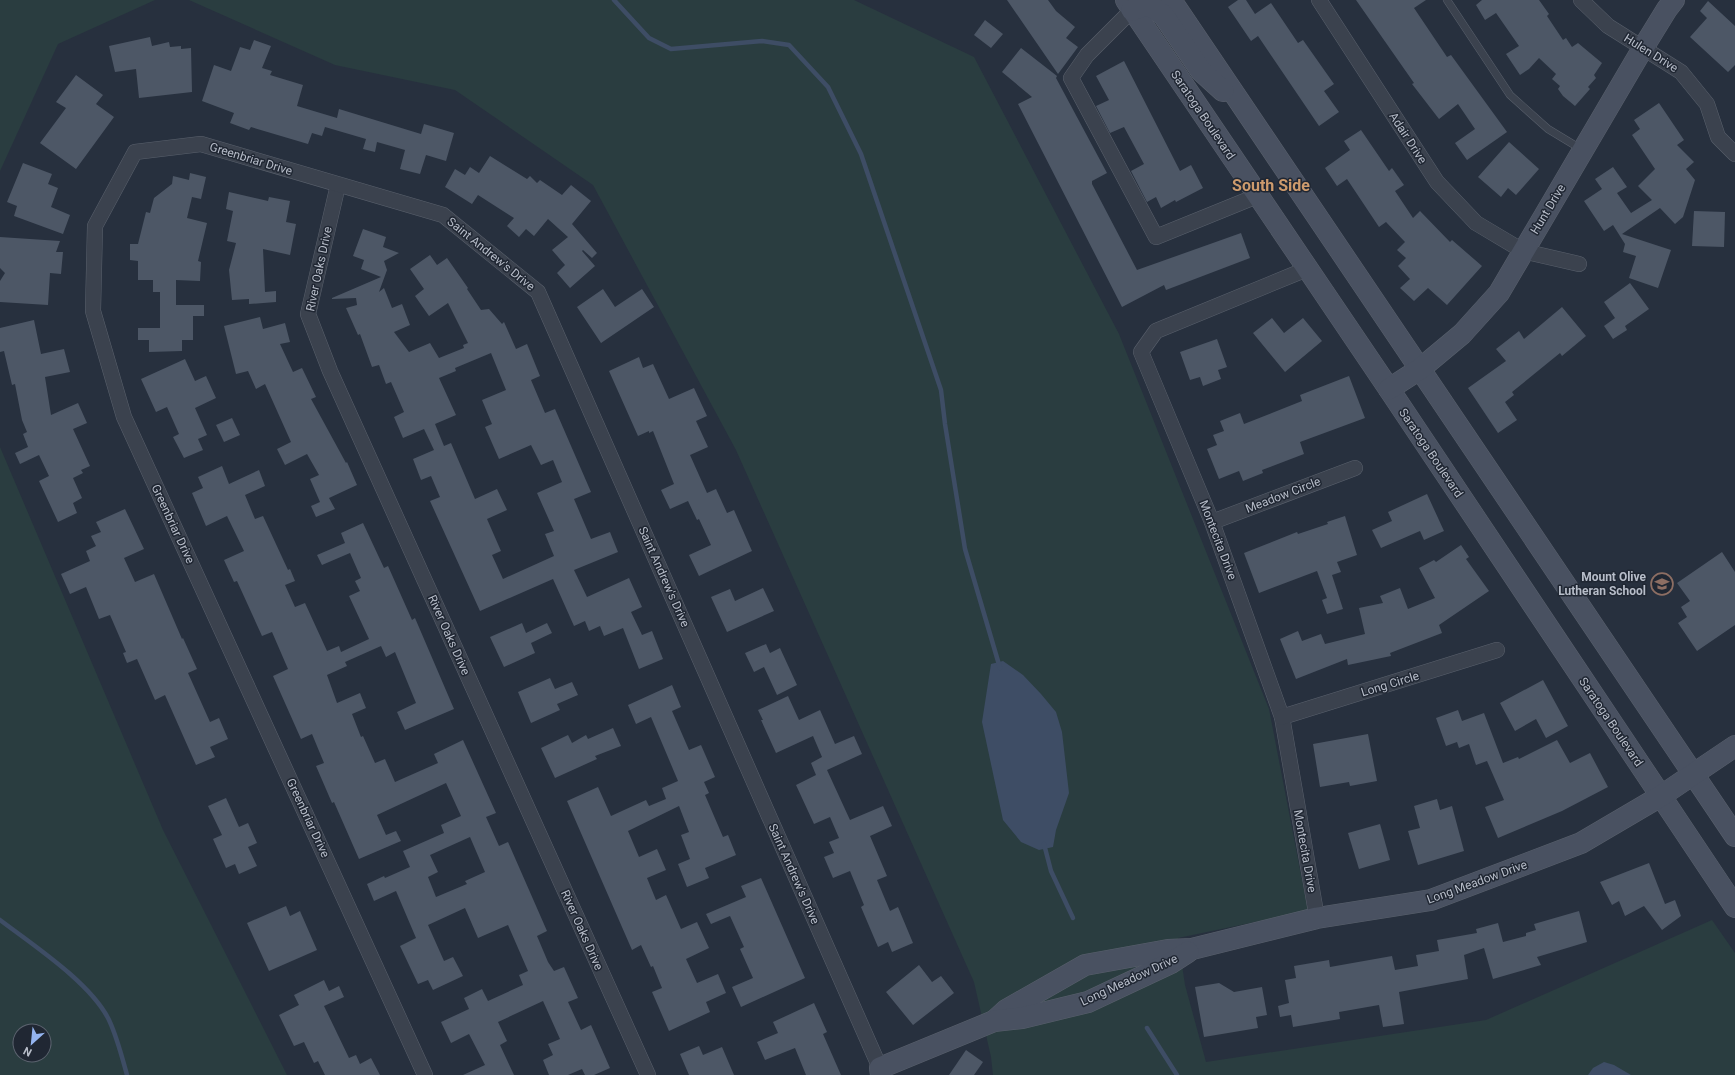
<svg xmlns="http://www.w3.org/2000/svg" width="1735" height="1075" font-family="Roboto,sans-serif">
<rect width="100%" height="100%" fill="#27303e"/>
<g fill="#2a3d40" fill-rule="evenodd">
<polygon points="0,0 155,0 58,44 0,171"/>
<polygon points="189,0 854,0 974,57 1119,334 1269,709 1308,911 1178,938 1185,985 1206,1062 1486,1020 1712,920 1735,953 1735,1075 993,1075 991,1057 974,982 736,450 593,185 455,90 335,65"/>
<path d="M0,447L163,830L287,1075H0ZM20,1031H44V1055H20Z"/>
</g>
<g fill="#3e4d65">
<polygon points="1003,661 1023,675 1041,694 1056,712 1062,732 1069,793 1056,830 1053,847 1039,850 1021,842 1003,820 982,722 991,664"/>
<polygon points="1604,1062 1614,1065 1631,1075 1588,1075 1593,1068"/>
</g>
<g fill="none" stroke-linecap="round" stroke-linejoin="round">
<g stroke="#3e4d65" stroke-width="4.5">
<polyline points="614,0 649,38 671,49 762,41 789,45 828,87 861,154 941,390 945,424 965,549 1000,668"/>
<polyline points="1044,844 1051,871 1073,918"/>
<path d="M0,920C33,945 91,983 109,1020C117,1037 122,1057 127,1075"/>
<polyline points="1147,1028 1177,1075"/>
</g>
</g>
<g fill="#4d5766" fill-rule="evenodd">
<polygon points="1007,0 1048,0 1056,11 1075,27 1066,38 1078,47 1058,74"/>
<polygon points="1238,0 1246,0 1255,14 1271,3 1298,43 1303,40 1334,84 1324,91 1339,112 1319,126 1258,36 1251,41 1228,7"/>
<polygon points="1356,0 1426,0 1414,8 1447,57 1451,55 1507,132 1467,160 1455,143 1475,129 1458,104 1439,119 1412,84 1414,83"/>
<polygon points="1482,0 1539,0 1549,14 1547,16 1563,40 1566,38 1572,47 1578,43 1602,63 1594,75 1596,78 1588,87 1590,89 1575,106 1563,96 1558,89 1560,86 1552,79 1556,74 1539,58 1529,69 1520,75 1506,54 1519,46 1496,13 1485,20 1476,5"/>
<polygon points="1708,1 1735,26 1735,65 1728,72 1690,37 1707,18 1700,11"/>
<polygon points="985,20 1003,34 991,48 974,35"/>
<polygon points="150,37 152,46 169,42 170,47 181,46 181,49 191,48 192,92 139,98 136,69 115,72 109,46"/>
<polygon points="254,40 271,46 262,68 272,71 270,75 303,85 297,106 337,118 339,109 421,134 424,124 454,133 446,161 426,155 420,174 400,169 405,150 377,142 375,152 363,149 366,139 325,127 322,136 312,133 308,144 251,127 249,130 230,123 234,113 202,101 214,65 231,71 240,47 250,50"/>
<polygon points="1021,48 1057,76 1056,78 1107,173 1092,181 1092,184 1137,270 1241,233 1250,258 1166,290 1164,285 1122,307 1018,104 1032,97 1002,72"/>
<polygon points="1124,61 1180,171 1191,165 1203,188 1176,202 1175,200 1161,208 1156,197 1147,202 1131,171 1144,164 1124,127 1110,133 1096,106 1109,100 1096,76"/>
<polygon points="76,75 103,95 96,104 114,117 76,169 40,143 66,108 56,102"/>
<polygon points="1659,103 1684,140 1677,145 1694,162 1686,169 1695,180 1683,217 1675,224 1660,208 1622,234 1671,250 1658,288 1629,278 1636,256 1623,252 1625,244 1613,225 1604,231 1584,201 1602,189 1595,179 1613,167 1627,187 1617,193 1631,213 1652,200 1638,186 1655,169 1632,135 1640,129 1634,120"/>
<polygon points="1361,130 1389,171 1392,168 1404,185 1395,191 1413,218 1420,211 1450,242 1452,240 1482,266 1447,305 1428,288 1414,301 1400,288 1410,279 1398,266 1406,258 1397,250 1405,242 1386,222 1379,227 1347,179 1337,186 1325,168 1350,150 1344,141"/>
<polygon points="1509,142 1539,169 1516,195 1508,188 1501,197 1478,177"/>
<polygon points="490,156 527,179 530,176 537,183 540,180 562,195 571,185 591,201 572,224 597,253 592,258 583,250 582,251 595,266 570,288 557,273 565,265 552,250 568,237 548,219 534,236 526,229 519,237 507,226 514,218 478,195 472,204 445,187 455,169 465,175 470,167 479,173"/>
<polygon points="23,163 52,174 48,184 58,188 51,207 70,215 63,234 14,216 17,206 7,202"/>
<polygon points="190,173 206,177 201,199 192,197 187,218 207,223 198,261 201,262 200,281 176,280 176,305 204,305 204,316 193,316 193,340 182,340 182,351 149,352 149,340 138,340 138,328 160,328 160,292 153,292 153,280 138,280 138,261 130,260 130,244 138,244 146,212 150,213 154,198 172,184 173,176 189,180"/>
<polygon points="229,192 268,201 269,197 290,201 286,222 296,224 290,255 263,249 265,292 276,291 276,302 249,304 249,299 232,300 229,270 236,243 227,241 233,211 226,209"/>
<polygon points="1694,211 1725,212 1724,247 1692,246"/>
<path d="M363,229L386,237L383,247L399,253L384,261L387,270L379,292L384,288L392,308L402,304L410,325L394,332L409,352L430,343L439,358L464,348L463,345L468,343L448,303L429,316L415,296L424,289L410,269L430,255L437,265L447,258L468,288L467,289L481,310L489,309L502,324L504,322L516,349L527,344L540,376L531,380L545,413L555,409L591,492L574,499L591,539L610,532L618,552L574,570L587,597L629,578L642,607L631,612L642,635L652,631L663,659L639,669L623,628L604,636L600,626L589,631L585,621L574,626L553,579L480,611L430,501L440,497L431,476L421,480L413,459L434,450L424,429L403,438L394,417L404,412L391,382L386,384L379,365L372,367L360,334L358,335L346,308L357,305L356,298L332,299V298L381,277L361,269L364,260L353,256ZM491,353L506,390L482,400L492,424L485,427L499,459L531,445L541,465L553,460L562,482L537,493L554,531L545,534L554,556L503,579L492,555L501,551L487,519L507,510L497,489L475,499L451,443L444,446L435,424L456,415L439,378L456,371L455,368Z"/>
<polygon points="0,237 60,241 56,252 63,252 61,274 50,273 48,305 0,302 0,281 5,273 0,268"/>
<polygon points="1630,283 1649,309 1625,326 1627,330 1613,339 1604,326 1615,318 1604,302"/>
<polygon points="603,289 615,307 642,289 654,307 601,343 577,307"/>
<polygon points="1562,307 1586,336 1562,356 1560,353 1512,392 1514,395 1505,402 1517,420 1498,433 1468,388 1506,361 1496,349 1519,331 1524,339"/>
<polygon points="260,317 263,329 285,323 290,342 280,344 293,372 302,368 316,397 311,399 346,463 347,462 357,485 329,498 335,509 316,517 311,506 320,502 310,479 319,475 307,454 285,465 277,449 291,442 265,384 256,389 248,371 236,374 224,326"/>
<polygon points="1272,318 1284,333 1303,318 1322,341 1285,372 1253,333"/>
<polygon points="34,320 41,354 64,349 70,372 45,377 51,415 78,403 87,423 73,429 90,466 81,470 83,473 73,478 82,498 73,503 77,513 58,522 39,481 49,476 39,455 20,464 15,453 28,447 23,434 27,432 22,420 15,384 12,385 4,351 0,352 0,328"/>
<polygon points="1217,339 1227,367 1218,370 1221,379 1203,386 1200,377 1190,380 1180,352"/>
<polygon points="639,357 643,368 653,364 669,399 694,388 707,416 696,421 708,447 690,455 707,493 716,489 727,513 734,510 752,551 699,576 689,555 711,545 699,519 697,520 688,501 670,509 661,490 674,484 653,431 649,433 649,431 638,436 609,371"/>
<polygon points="185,359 195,381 206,376 216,398 195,408 207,435 198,439 203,450 184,458 173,437 179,434 167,407 156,412 141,379"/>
<polygon points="1349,376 1365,418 1300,442 1304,454 1262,470 1263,473 1243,481 1239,471 1219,479 1207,449 1217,445 1213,435 1224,431 1220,421 1240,413 1244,424 1302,401 1300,395"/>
<polygon points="232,418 240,435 224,442 216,425"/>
<path d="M222,466L229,484L259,470L265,486L245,495L255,519L263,516L288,570L290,569L295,581L285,585L295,607L305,603L327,651L339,646L341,652L369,639L349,596L360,591L355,581L361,578L350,553L322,565L317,555L345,543L341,533L363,523L384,568L388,566L412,620L415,618L454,709L405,730L397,712L416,703L395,652L386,657L381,646L345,662L347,666L327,675L337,703L360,693L366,708L352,714L361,737L363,736L375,763L385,759L395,782L438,763L434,754L463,740L496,813L486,817L499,846L508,842L547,931L537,936L548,962L554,971L564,967L578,998L568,1002L581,1030L591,1025L610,1068L594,1075H585L582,1069L568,1075H549L543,1060L553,1055L548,1044L560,1039L543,1001L498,1022L507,1041L500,1045L514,1075H463L485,1065L469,1034L451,1043L441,1022L469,1009L464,998L482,989L488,1001L523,985L519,975L528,971L508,925L478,938L465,908L428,925L444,961L453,957L463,976L433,990L428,980L418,984L400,946L416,938L396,891L374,901L367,884L384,876L385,878L410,867L403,851L444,833L441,825L461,816L446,783L377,815L386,835L396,831L401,841L359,859L334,802L332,803L316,766L324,763L312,734L301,739L273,676L288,669L272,632L262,636L237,581L234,582L224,560L244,551L227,516L206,526L192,493L203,488L198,477ZM470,837L485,872L465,881L467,884L436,897L428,877L438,872L430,855Z"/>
<polygon points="1427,494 1444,531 1424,540 1420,531 1381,548 1372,530 1392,521 1388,512"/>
<polygon points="125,509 144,549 124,558 135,582 154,574 182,639 183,638 197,669 188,673 210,722 219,718 228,739 210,747 215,757 196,765 165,695 155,700 137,659 127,663 123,653 126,652 110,615 99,619 86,587 70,594 61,574 90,561 86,551 96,546 91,536 101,532 96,522"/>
<polygon points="1345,516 1357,555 1337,562 1341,572 1332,575 1343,609 1327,614 1322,600 1327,598 1317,571 1259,593 1244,553 1297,532 1298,534 1328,524 1327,522"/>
<polygon points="1461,545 1469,557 1466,559 1489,591 1439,625 1442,633 1390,653 1391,656 1348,665 1347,659 1296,679 1280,639 1298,631 1302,641 1321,634 1325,644 1365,634 1359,608 1383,603 1380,596 1400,588 1408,609 1435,598 1419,568 1434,560 1436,562"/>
<polygon points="1722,552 1735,572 1735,625 1697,651 1678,623 1687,617 1681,607 1690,601 1677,583"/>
<polygon points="763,588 774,611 727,632 711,597 730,589 735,601"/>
<polygon points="522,623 526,633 547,623 552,633 531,643 535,653 504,667 490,637"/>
<polygon points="766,644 770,653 780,648 797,685 777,695 764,667 754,672 745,653"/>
<polygon points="550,678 555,689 572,682 578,695 557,704 560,710 531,723 518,692"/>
<polygon points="1543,680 1568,726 1546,738 1536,719 1515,731 1500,703"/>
<polygon points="672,685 681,707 672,711 689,750 701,745 715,777 704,782 709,793 705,795 723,837 728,835 736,855 705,868 709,878 687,887 678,864 690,859 681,835 689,832 679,806 628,831 639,857 657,849 666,870 647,878 656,900 666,895 681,929 697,922 709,948 686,959 697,983 718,974 726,993 706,1002 710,1012 669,1031 652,992 662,988 653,966 651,967 641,945 632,950 567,801 598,787 611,816 646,800 649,806 666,799 662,788 678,781 651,717 636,724 628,705"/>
<polygon points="788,696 799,720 820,710 835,744 854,736 862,754 827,770 850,820 883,806 892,826 870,836 887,876 877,880 890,911 898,907 913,943 892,952 888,942 878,947 861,907 864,905 850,871 833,878 824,857 834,853 829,842 839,838 830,817 814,824 796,785 816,775 811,763 822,757 813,736 776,753 761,720 763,720 758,710"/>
<polygon points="1458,710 1462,721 1484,713 1503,763 1518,757 1519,759 1557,740 1570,763 1590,753 1608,787 1562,811 1498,838 1485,807 1504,800 1487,761 1476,765 1469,744 1459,748 1457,742 1446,746 1436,718"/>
<polygon points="613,728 621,746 595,756 597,759 555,778 541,748 568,735 572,743 586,735 588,739"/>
<polygon points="1368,734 1377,781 1350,786 1349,782 1320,787 1313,744"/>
<polygon points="226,798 239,827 248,823 257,843 248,847 257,866 239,874 235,864 226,868 213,839 222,835 208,806"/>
<polygon points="1437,799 1440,810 1452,806 1464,851 1418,865 1408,831 1420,828 1414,806"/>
<polygon points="1380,824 1390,860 1359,869 1348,833"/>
<polygon points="1649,863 1665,904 1675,900 1681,916 1662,930 1644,906 1625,916 1619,901 1612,905 1600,882"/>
<polygon points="761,878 805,978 741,1007 732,987 753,978 740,949 744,947 730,916 711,924 706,914 746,897 741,886"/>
<polygon points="286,906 290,916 300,911 317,950 269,971 247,923"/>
<polygon points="1579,911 1587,942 1537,957 1541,965 1493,979 1484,948 1464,955 1468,979 1399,992 1404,1024 1383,1027 1379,1005 1339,1012 1340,1019 1293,1027 1291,1015 1280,1017 1278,1006 1289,1003 1285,980 1296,978 1294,966 1329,960 1330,967 1392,956 1395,970 1418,966 1416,955 1439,951 1437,940 1477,933 1476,929 1498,923 1503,942 1526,936 1526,933 1536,930 1534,924"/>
<polygon points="919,965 932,982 941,976 954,993 913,1025 886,992"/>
<polygon points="324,980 329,991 339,986 344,997 324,1006 349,1058 356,1055 360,1064 371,1058 380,1075 325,1075 318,1061 314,1063 304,1042 294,1046 279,1015 299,1005 294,995"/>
<polygon points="1219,983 1234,992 1262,987 1267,1015 1256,1017 1258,1028 1204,1037 1195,987"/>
<polygon points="814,1003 827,1032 823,1034 841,1075 806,1075 795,1048 765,1060 757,1042 778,1033 773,1022"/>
<polygon points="699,1046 703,1055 722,1047 734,1075 689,1075 680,1054"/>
<polygon points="966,1050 983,1062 974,1075 949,1075"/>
</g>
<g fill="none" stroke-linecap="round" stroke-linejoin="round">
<g stroke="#59606c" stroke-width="8">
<polyline id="lane" points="1447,0 1510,95 1548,129 1581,149"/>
</g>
<g stroke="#59606c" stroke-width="16">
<g id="street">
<polyline points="1319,0 1437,182 1476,223 1523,251 1579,264"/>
<polyline points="1581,0 1608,26 1681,72 1707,104 1718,137 1735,154"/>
<polyline points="1132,10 1087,55 1071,78 1156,237 1257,196"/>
<polyline points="338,185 308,314 330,371 648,1075"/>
<polyline points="1307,269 1156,331 1141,352 1212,522 1282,717 1317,918"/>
<polyline points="1212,522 1355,468"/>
<polyline points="1282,717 1497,650"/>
<polyline points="425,1075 124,417 93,311 95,226 135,152 201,144 443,215 538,292 880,1068"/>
</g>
</g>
<g stroke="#59606c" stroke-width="22">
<g id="secondary">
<polyline points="1126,0 1389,389 1735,907"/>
<polyline points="1171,0 1735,836"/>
<polyline points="1132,10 1146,5 1154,8 1164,16 1201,71 1223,91"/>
<polyline points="1389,389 1420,369 1462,334 1499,293 1643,48 1667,9 1674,0"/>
<polyline points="994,1021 1006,1010 1085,965 1168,950 1192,949 1317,918 1431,900 1581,843 1661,796 1735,746"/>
<polyline points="881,1075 880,1068 994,1021 1022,1018 1088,1002 1171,963 1188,952"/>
</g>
</g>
<use href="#lane" stroke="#3b424e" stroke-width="7"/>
<use href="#street" stroke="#3b424e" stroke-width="15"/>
<use href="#secondary" stroke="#495161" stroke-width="21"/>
</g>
<defs>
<g id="school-ring" transform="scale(1.15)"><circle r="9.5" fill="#202733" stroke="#8d6e63" stroke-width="1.5"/><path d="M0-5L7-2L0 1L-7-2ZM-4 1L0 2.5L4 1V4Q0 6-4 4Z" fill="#8d6e63"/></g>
</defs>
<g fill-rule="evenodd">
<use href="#school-ring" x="1662" y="584"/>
</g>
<g text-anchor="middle" stroke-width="3" stroke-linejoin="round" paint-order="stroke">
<g font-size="12" fill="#b7bdc9" stroke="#202733">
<text transform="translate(1651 53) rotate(32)" y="4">Hulen Drive</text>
<text transform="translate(1203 115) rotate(56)" y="4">Saratoga Boulevard</text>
<text transform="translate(1408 138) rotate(57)" y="4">Adair Drive</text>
<text transform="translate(251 159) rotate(17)" y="4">Greenbriar Drive</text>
<text transform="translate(1548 209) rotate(-59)" y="4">Hunt Drive</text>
<text transform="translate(491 254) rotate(39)" y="4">Saint Andrew's Drive</text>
<text transform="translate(319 269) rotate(-78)" y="4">River Oaks Drive</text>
<text transform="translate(1431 453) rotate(56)" y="4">Saratoga Boulevard</text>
<text transform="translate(1283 495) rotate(-21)" y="4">Meadow Circle</text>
<text transform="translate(173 524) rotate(65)" y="4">Greenbriar Drive</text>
<text transform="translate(1218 540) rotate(69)" y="4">Montecita Drive</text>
<text transform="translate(664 577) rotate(66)" y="4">Saint Andrew's Drive</text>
<text transform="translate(449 635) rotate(66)" y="4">River Oaks Drive</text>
<text transform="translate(1390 684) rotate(-17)" y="4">Long Circle</text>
<text transform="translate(1611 722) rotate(56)" y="4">Saratoga Boulevard</text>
<text transform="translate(308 818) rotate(65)" y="4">Greenbriar Drive</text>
<text transform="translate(1305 851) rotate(80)" y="4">Montecita Drive</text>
<text transform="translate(794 874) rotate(66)" y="4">Saint Andrew's Drive</text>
<text transform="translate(1477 882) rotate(-20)" y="4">Long Meadow Drive</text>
<text transform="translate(582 930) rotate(66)" y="4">River Oaks Drive</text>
<text transform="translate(1129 980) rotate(-25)" y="4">Long Meadow Drive</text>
</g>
<g font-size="12" font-weight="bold" fill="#b7bdc9" stroke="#202733" text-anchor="end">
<text x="1646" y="581">Mount Olive<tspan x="1646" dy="14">Lutheran School</tspan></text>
</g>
<g font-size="16" font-weight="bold" fill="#cd9b6d" stroke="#202733">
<text x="1271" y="191">South Side</text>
</g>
</g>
<g transform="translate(32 1043) rotate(207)"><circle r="19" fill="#202733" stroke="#5c636f"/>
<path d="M0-3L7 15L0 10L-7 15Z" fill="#94b4f0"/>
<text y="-6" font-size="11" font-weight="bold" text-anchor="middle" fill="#b7bdc9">N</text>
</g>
</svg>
